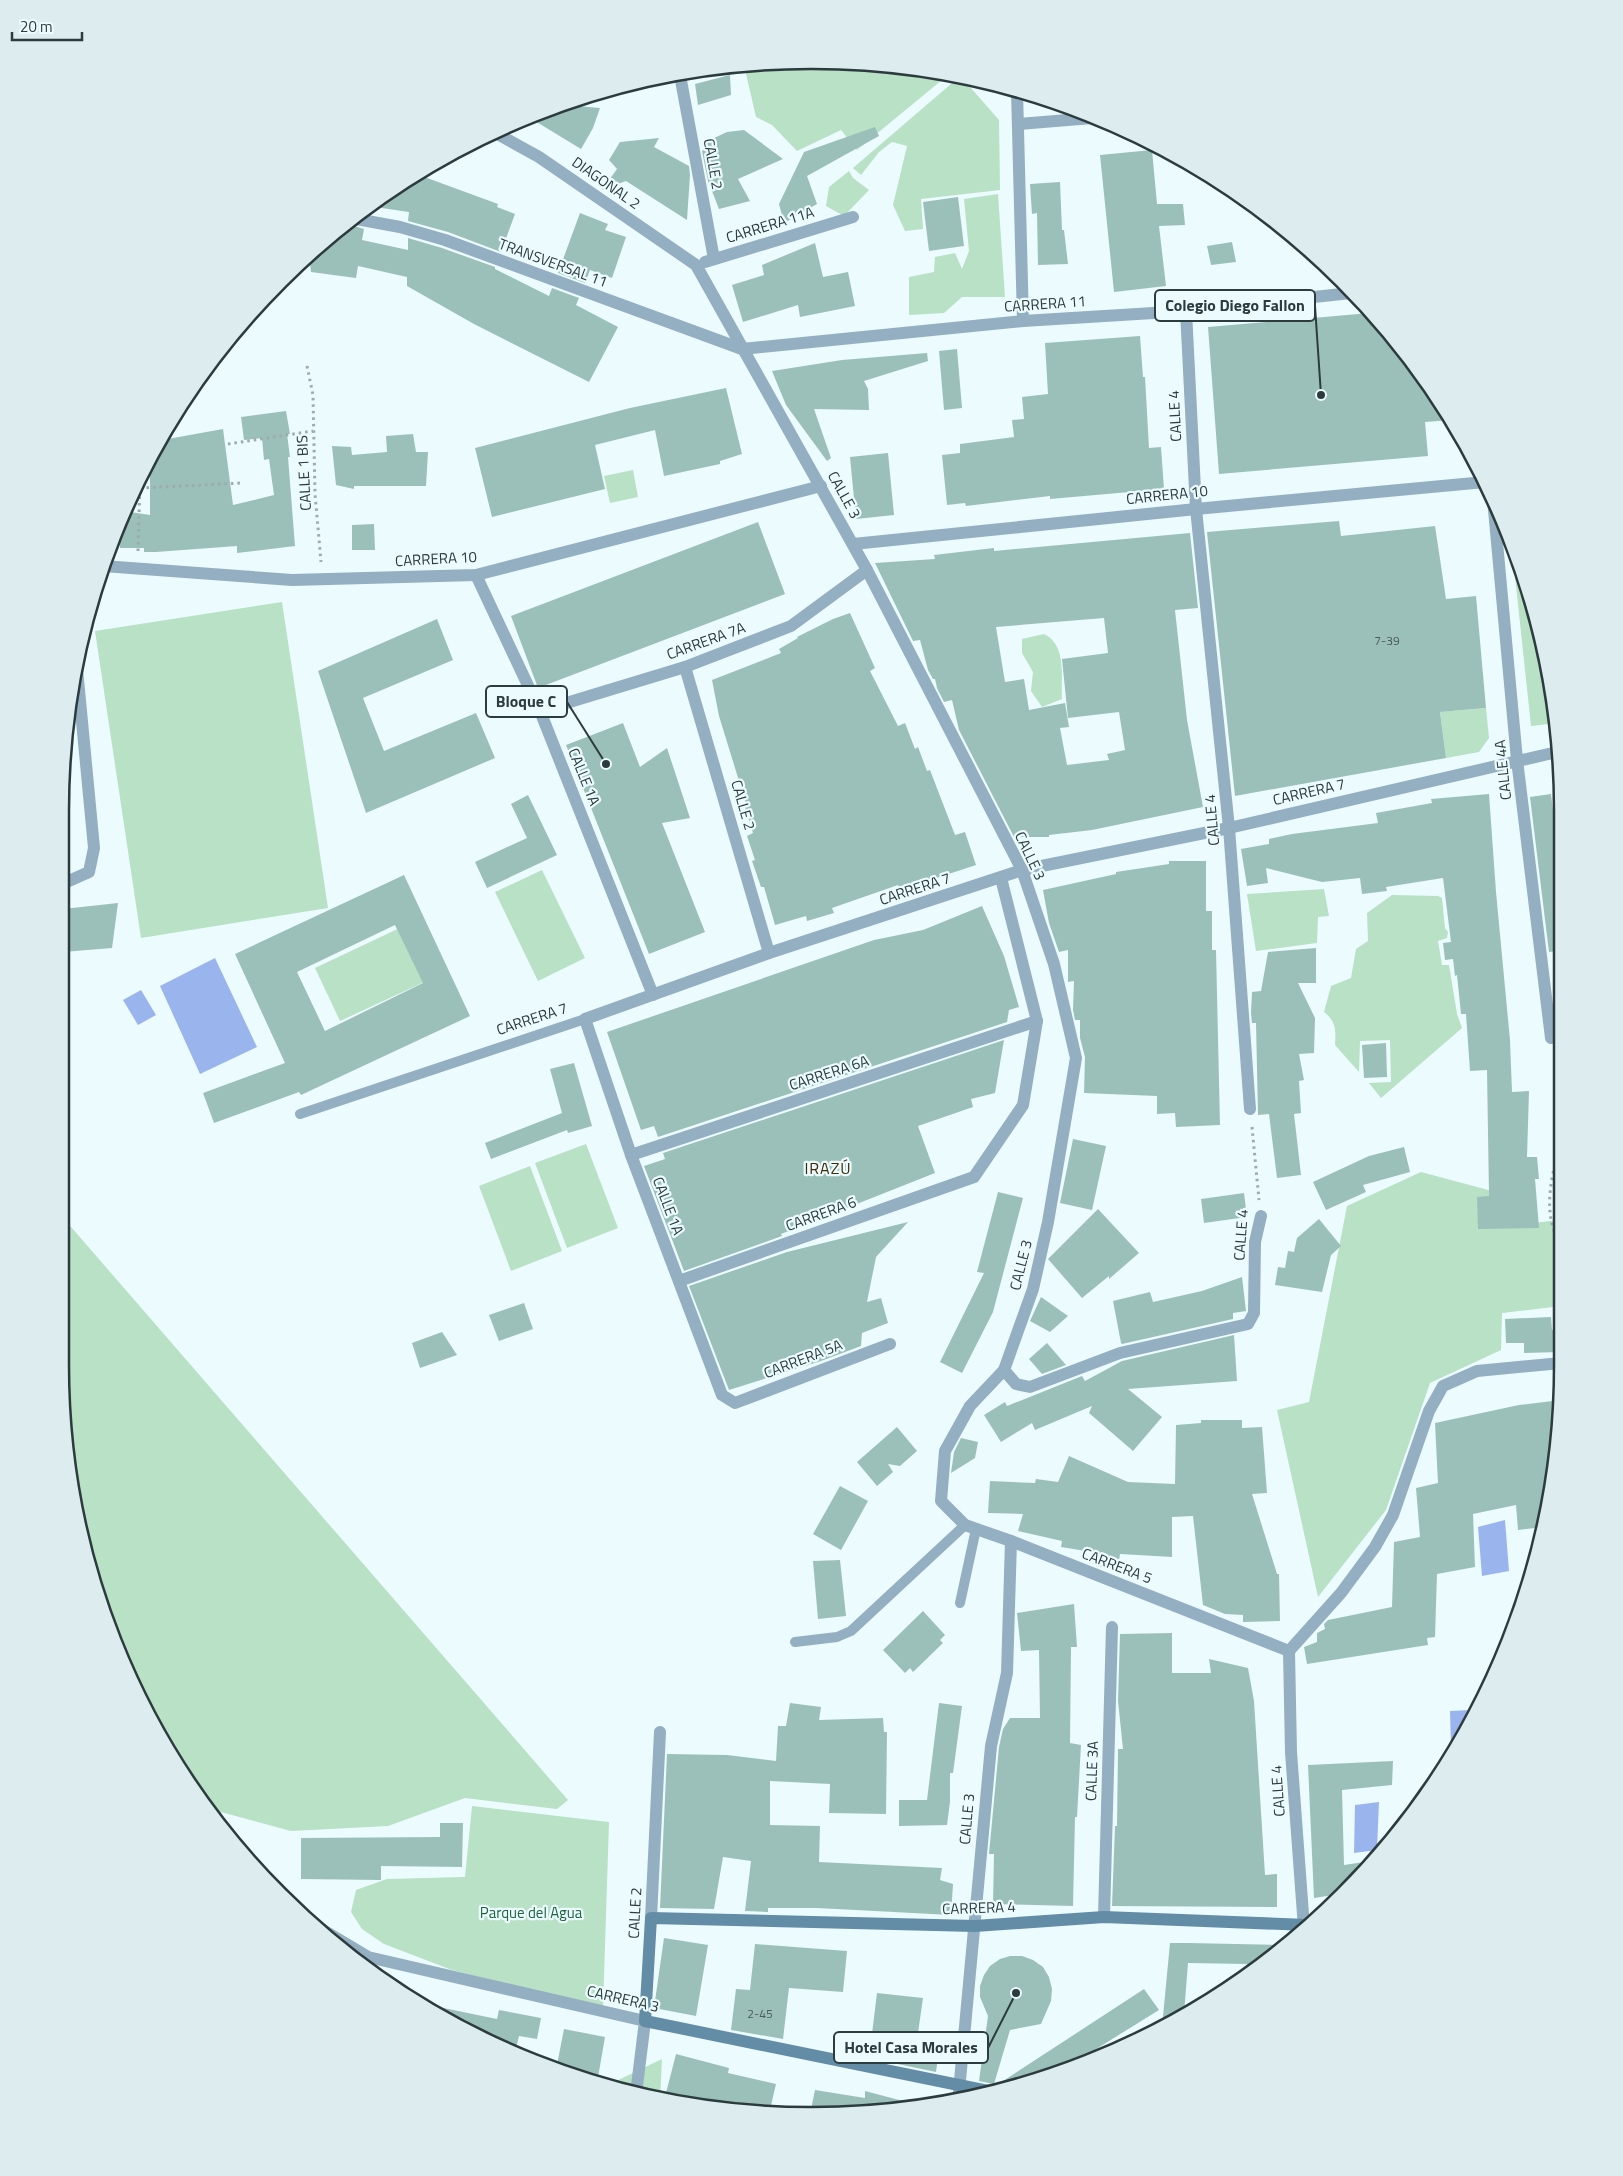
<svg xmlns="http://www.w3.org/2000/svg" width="1623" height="2176" font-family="'Titillium Web',sans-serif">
<rect width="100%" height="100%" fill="#ecfbfe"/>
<g fill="#b8e1c5">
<polygon points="763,62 910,66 948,75 857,150 841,130 797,151 772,125 756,117 744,65"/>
<polygon points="958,78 963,79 999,120 1000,190 921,199 923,229 905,231 893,205 907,146 892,142 879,152 861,175 853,168"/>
<polygon points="849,171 853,178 869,190 844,216 826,206 829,187"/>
<polygon points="998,194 1005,297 962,297 944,313 909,315 909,277 934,272 935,257 955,253 962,269 969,251 964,199"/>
<polygon points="633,470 638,497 610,503 604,476"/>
<polygon points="1511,539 1537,617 1557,713 1557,723 1531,726"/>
<polygon points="282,602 328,908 141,938 95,631"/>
<path d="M1044,634C1067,645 1061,677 1062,699L1042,707L1031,691L1033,672L1022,653V639Z"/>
<polygon points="1486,708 1489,738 1479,752 1446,758 1440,712"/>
<polygon points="542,870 585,958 538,981 495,892"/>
<polygon points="1324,889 1329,916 1318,917 1317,943 1256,951 1247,894"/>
<path d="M1392,895L1438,896L1442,898L1445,928L1448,932L1447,938L1438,941L1442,965H1449L1457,1014L1462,1028L1381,1098L1369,1083L1391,1082L1390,1040L1360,1041L1359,1072L1335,1045C1336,1030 1336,1021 1324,1012L1331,986L1351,978L1356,949L1368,941L1367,913Z"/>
<polygon points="408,924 433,978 340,1021 315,968"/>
<polygon points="586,1144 618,1228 567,1248 535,1163"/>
<polygon points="530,1166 562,1251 511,1271 479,1186"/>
<polygon points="1421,1172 1492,1191 1478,1229 1560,1220 1561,1306 1502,1313 1501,1350 1430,1383 1386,1510 1318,1597 1277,1410 1309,1402 1347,1206"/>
<polygon points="65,1220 568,1800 557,1809 465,1798 388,1826 291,1831 206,1808 161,1740 117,1652 86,1559 66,1463"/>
<polygon points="472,1806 609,1822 603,2008 452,1970 384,1944 362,1929 351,1912 356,1890 387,1879 465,1877"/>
<polygon points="662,2059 660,2100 606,2086"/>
</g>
<g fill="#9ab5ee">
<polygon points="215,958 257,1047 200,1074 160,986"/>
<polygon points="141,990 156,1015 138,1025 123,1000"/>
<polygon points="1505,1520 1509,1571 1482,1576 1478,1527"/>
<path d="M1470,1710C1470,1724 1467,1734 1459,1745L1451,1746L1450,1711Z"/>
<polygon points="1379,1802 1377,1850 1354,1853 1355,1805"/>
</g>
<g fill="#9bc0b9" fill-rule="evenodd">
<polygon points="730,75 731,95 698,105 695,84"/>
<polygon points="578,100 578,106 600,108 593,128 581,149 530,118"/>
<polygon points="875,127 879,136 807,176 817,204 784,223 779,204 804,152"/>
<polygon points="744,130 783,159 738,179 750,201 719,209 708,181 702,151 706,147 705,144 712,139 727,132"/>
<polygon points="659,138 654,147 689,166 690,175 687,220 626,181 602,190 617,169 609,160 620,142"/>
<polygon points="1152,150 1157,204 1183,204 1185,225 1159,226 1166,286 1114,292 1100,155"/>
<polygon points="419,175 498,204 497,207 515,214 501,252 448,232 408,221 409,212 368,206"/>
<polygon points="1060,182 1062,230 1064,230 1068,264 1038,265 1037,213 1032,214 1030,184"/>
<polygon points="958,197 964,246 929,251 923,202"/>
<polygon points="580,213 608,224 605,230 626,237 612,278 590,270 585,283 558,273"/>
<polygon points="345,223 364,229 362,240 408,250 408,238 442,248 495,267 495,269 549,296 552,288 579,298 576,305 618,327 589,382 474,324 407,286 407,277 358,266 356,278 311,272 309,255"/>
<polygon points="1232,242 1236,262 1211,265 1207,246"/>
<polygon points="815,243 823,277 848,272 855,306 800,317 798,305 743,322 732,285 764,275 762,265"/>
<polygon points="1370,313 1408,354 1452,420 1425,422 1428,456 1219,474 1208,327"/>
<polygon points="1140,336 1143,377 1145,377 1149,448 1161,447 1164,489 1050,499 1050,496 966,506 965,503 947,505 942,455 960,453 960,444 1014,437 1012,420 1024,419 1022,397 1048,394 1045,343"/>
<polygon points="957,349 962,408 944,410 939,351"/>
<polygon points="927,353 928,361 864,381 868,389 869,410 814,409 831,458 827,461 786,405 772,371 842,360"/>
<polygon points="726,388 742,454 720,461 720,464 664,476 655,430 595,445 605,489 492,517 475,448 630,408"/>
<polygon points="286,411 290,434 287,434 290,457 288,457 295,546 237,553 237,546 156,552 144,552 144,548 120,548 117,524 124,511 150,515 150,463 162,440 223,429 233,505 274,495 269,459 264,460 262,438 244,440 241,417"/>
<polygon points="413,434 416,452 428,452 426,486 354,486 354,489 336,485 332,446 351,447 352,455 387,452 386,436"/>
<polygon points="888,453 894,515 856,519 850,457"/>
<polygon points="1339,521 1341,536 1435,526 1446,599 1476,596 1486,708 1440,712 1446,758 1235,796 1207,532"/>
<polygon points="758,522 785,594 538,688 511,616"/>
<polygon points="374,524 375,550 352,550 352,525"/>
<path d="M1190,533L1198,608L1175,610L1187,720L1203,807L1092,830L1049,835V837H1014L959,730L952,700L944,702L937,688L935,679H933L928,670L920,640L913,641L875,563L935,559L934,555L994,548V551ZM1104,618L1108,653L1062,659L1068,718L1119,712L1125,750L1107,754L1109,760L1067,765L1060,728L1069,727L1065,703L1029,710L1024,679L1005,682L996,627Z"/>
<polygon points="850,613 875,668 870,671 898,726 905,723 915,749 918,747 927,771 930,770 955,835 965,832 976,865 900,890 898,885 832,908 834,913 807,921 806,916 775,925 764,887 761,887 752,861 755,860 747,836 753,833 745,807 747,807 719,716 712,680 781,653 779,649 798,638 797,637 833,619"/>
<polygon points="437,619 453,660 363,698 384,751 476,713 495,758 366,813 318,671"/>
<polygon points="623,723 640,767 667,748 690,818 662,823 705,932 649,954 566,745"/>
<polygon points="1489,794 1496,892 1510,1040 1512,1092 1529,1091 1527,1157 1537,1157 1539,1179 1535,1179 1539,1228 1478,1229 1477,1197 1489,1196 1487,1070 1470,1071 1466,1014 1461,1014 1457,975 1455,976 1453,959 1445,960 1443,943 1451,942 1443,878 1386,887 1387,891 1362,894 1360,878 1322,882 1266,868 1268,883 1247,886 1241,849 1269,844 1269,839 1292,834 1378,823 1376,813 1432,803 1431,799"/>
<polygon points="1551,794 1557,844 1558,951 1549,952 1530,797"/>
<polygon points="528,795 557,855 487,888 475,862 527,838 511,804"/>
<polygon points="1169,861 1206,861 1206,911 1212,911 1212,950 1216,950 1220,1125 1176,1127 1175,1113 1157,1114 1157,1096 1084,1093 1085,1057 1080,1038 1080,1020 1075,1020 1073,1010 1074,981 1068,982 1068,950 1059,952 1049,923 1043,890 1116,874 1116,872 1169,864"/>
<path d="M404,875L470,1016L301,1095L299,1092L214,1123L203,1093L285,1063L235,954ZM395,925L423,983L325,1031L297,972Z"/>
<polygon points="118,903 112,948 63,952 63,909"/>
<polygon points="982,906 1004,956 1019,1007 1009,1010 1007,1022 658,1137 654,1126 641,1130 607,1032 874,940 923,930"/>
<polygon points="1316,948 1316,983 1298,983 1315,1018 1314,1053 1299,1054 1304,1080 1299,1081 1301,1113 1294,1114 1301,1175 1277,1178 1269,1114 1258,1115 1256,1023 1252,1023 1251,1013 1252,992 1261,991 1268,952"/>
<polygon points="1004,1040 995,1093 971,1099 973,1107 918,1126 935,1173 781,1234 782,1236 684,1271 644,1166 665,1159 663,1153"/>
<polygon points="1386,1043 1387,1077 1364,1078 1362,1045"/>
<polygon points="574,1063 592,1126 568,1133 567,1130 491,1159 485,1143 562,1113 550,1069"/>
<polygon points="1073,1139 1106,1146 1092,1210 1060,1203"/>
<polygon points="1404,1147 1410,1172 1363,1185 1366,1192 1326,1210 1313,1182 1369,1156"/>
<polygon points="998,1192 1023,1198 993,1312 962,1373 940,1362 984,1273 977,1272"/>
<polygon points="1244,1193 1247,1217 1204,1223 1201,1199"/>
<polygon points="1098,1209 1139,1253 1109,1279 1109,1276 1082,1298 1048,1259"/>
<polygon points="1319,1219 1341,1246 1331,1255 1322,1292 1275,1285 1278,1267 1285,1268 1288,1251 1294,1252 1297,1238"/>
<polygon points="908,1222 876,1257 867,1302 881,1298 888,1323 862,1333 861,1346 821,1361 729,1390 689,1286 787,1252"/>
<polygon points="1242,1277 1246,1311 1233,1313 1233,1319 1122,1344 1121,1343 1113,1301 1150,1292 1153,1302 1202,1291"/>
<polygon points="1041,1297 1068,1316 1050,1332 1030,1321"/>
<polygon points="524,1303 533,1329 499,1341 489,1315"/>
<polygon points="1551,1317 1552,1330 1561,1330 1561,1352 1524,1353 1524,1343 1506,1343 1505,1319"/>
<polygon points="442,1332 457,1355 420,1368 412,1343"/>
<polygon points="1234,1335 1237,1381 1128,1389 1162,1417 1133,1451 1089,1413 1092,1406 1035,1430 1032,1423 1001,1442 984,1415 1005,1402 1007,1406 1082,1376 1085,1381 1122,1361"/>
<polygon points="1047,1343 1066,1365 1042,1374 1029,1359"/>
<polygon points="1561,1400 1561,1414 1548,1511 1544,1527 1518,1530 1516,1505 1473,1514 1475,1567 1437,1574 1435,1637 1427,1638 1428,1645 1307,1664 1304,1647 1317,1642 1317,1633 1325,1629 1324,1624 1328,1620 1392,1607 1394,1542 1420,1537 1416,1488 1438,1483 1435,1423 1519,1405"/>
<polygon points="1201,1420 1242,1420 1242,1428 1262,1427 1267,1493 1252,1494 1277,1574 1279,1574 1280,1621 1243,1622 1243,1615 1225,1614 1203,1605 1193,1516 1172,1517 1172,1557 1120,1554 1118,1569 1096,1566 1098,1553 1061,1547 1062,1541 1018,1531 1023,1514 988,1513 990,1481 1035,1483 1036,1479 1058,1482 1069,1456 1128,1482 1175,1484 1176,1425 1201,1423"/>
<polygon points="897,1427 917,1451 900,1466 888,1464 893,1472 877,1486 857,1462"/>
<polygon points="961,1438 978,1442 975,1458 951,1473 954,1452"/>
<polygon points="840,1486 868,1501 841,1550 813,1534"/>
<polygon points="840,1560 846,1616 818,1619 813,1561"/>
<polygon points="1074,1604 1077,1647 1071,1647 1070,1743 1081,1745 1077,1817 1075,1817 1073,1906 993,1904 994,1854 989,1854 999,1747 1003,1729 1010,1718 1040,1718 1039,1650 1021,1651 1017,1613"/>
<polygon points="923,1611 945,1635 940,1640 943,1643 913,1672 910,1668 905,1673 883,1650"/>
<polygon points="1172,1633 1172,1673 1211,1673 1209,1659 1248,1668 1254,1701 1265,1875 1277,1874 1277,1907 1112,1906 1115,1826 1117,1826 1118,1749 1123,1749 1118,1701 1120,1634"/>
<polygon points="790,1703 821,1707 819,1720 883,1718 884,1732 887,1732 886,1814 829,1813 830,1784 770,1781 770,1825 820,1826 819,1862 942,1868 940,1880 953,1884 951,1915 817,1908 768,1908 768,1912 745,1911 751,1861 723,1857 714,1909 660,1908 667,1754 727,1755 776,1761 778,1726 786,1726"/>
<polygon points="939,1703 962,1706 953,1773 950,1773 950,1802 947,1825 899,1826 899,1800 927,1800"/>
<polygon points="1393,1761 1392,1785 1342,1790 1344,1865 1377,1860 1340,1894 1314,1898 1308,1765"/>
<polygon points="440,1823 463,1823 462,1867 381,1866 381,1880 301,1879 301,1838 440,1837"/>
<polygon points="664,1938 708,1945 696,2016 654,2008"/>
<polygon points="1170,1943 1188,1943 1286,1945 1269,1961 1246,1975 1247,1964 1188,1963 1184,2014 1162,2027"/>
<polygon points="755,1944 847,1951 843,1992 789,1988 783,2039 731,2030 736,1989 750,1990"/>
<polygon points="1010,1956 1022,1956 1033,1960 1043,1967 1049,1977 1052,1989 1051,2001 1041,2024 1010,2030 994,2084 979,2081 988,2016 980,1997 980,1986 984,1975 990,1966 1000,1959"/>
<polygon points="1144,1989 1159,2010 1051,2077 1001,2090 997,2085"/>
<polygon points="877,1993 923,1998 917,2040 940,2043 936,2072 869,2058"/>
<polygon points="429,2005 497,2019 499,2010 541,2018 537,2039 519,2036 515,2053 479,2038"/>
<polygon points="564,2029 605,2037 597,2083 556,2070"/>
<polygon points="676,2054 729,2068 728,2073 776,2084 769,2114 664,2101"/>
<polygon points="815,2090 865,2098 865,2091 922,2106 860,2114 810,2114"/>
</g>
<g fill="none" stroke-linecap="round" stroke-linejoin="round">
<g stroke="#9cabae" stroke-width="3" stroke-dasharray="2.5 4" stroke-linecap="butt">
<polyline points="307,366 313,395 315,494 321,562"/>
<polyline points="228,444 313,431"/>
<polyline points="140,488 242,483"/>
<polyline points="138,551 140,480"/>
<polyline points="1559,1059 1556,1094 1559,1100"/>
<polyline points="1252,1127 1259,1200"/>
<path d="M1560,1146C1551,1177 1542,1214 1560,1243"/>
</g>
<g stroke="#94afc1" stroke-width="10">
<polyline points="300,1114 585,1019"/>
<polyline points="960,1603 976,1529"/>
<polyline points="795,1642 837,1637 851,1631 965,1525"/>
</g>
<g stroke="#94afc1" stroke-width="12">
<polyline points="680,75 714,259"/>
<polyline points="1017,91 1023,321"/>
<polyline points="1019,124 1092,118"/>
<polyline points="494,132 539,157 696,265 867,570 1022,870 1054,964 1076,1058 1048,1222 1033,1289 1004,1370 970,1406 945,1451 941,1501 965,1525 1011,1541 1289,1651"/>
<polyline points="351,218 400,227 445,240 742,349 1023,321 1186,311 1351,293"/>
<polyline points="705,262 853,217"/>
<polyline points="1186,311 1196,509 1229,828 1250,1109"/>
<polyline points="1493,499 1517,760 1551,1038"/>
<polyline points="853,544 1196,509 1485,482"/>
<polyline points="103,566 292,580 476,575 821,486"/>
<polyline points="476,575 540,711 653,995"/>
<polyline points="685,667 769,953"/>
<polyline points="540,711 685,667 791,626 867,570"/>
<polyline points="62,884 89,872 94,848 77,669"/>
<polyline points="631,1155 1037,1021"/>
<polyline points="679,1281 974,1177 1023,1105 1037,1021 1001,878"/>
<polyline points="890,1344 735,1403 722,1395 631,1155 585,1019 769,953 1022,870 1229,828 1557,752"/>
<polyline points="1004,1370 1016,1384 1030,1387 1120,1353 1248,1324 1254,1313 1255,1242 1261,1216"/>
<polyline points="1289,1651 1341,1593 1375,1547 1393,1515 1429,1411 1443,1386 1477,1371 1561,1363"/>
<polyline points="1289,1651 1291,1752 1304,1928"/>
<polyline points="270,1884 276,1886 316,1926 368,1957 645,2021 636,2094"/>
<polyline points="1104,1917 1112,1627"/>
<polyline points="651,1918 660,1732"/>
<polyline points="958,2102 991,1746 1007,1673 1011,1541"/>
</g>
<polyline stroke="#638ca6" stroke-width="12" points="993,2092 645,2021 651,1918 975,1926 1104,1917 1307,1925"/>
</g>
<g text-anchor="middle" stroke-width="4.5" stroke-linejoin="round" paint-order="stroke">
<g font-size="12" fill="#485c5c">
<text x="1387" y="645">7-39</text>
<text x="760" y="2018">2-45</text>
</g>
<g font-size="15" fill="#2c3b3d" stroke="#ecfbfe">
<text transform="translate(713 164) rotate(80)" y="5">CALLE 2</text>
<text transform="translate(606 183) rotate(35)" y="5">DIAGONAL 2</text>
<text transform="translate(770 225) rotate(-17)" y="5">CARRERA 11A</text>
<text transform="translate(553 263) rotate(20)" y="5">TRANSVERSAL 11</text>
<text transform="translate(1045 304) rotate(-4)" y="5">CARRERA 11</text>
<text transform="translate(1175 416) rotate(-93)" y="5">CALLE 4</text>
<text transform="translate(304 473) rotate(-93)" y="5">CALLE 1 BIS</text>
<text transform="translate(844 495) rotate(61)" y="5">CALLE 3</text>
<text transform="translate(1167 495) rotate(-6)" y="5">CARRERA 10</text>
<text transform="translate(436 559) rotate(-3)" y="5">CARRERA 10</text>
<text transform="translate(706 641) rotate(-20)" y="5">CARRERA 7A</text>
<text transform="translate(1503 770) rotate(-96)" y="5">CALLE 4A</text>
<text transform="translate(584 777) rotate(68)" y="5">CALLE 1A</text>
<text transform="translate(1309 792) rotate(-13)" y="5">CARRERA 7</text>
<text transform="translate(743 805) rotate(74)" y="5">CALLE 2</text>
<text transform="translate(1212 820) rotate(-95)" y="5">CALLE 4</text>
<text transform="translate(1030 856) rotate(65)" y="5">CALLE 3</text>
<text transform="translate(915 889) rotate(-18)" y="5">CARRERA 7</text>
<text transform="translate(532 1019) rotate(-18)" y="5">CARRERA 7</text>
<text transform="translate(829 1073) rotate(-18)" y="5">CARRERA 6A</text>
<text transform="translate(668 1206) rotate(69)" y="5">CALLE 1A</text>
<text transform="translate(821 1214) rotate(-20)" y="5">CARRERA 6</text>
<text transform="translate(1241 1235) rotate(-86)" y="5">CALLE 4</text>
<text transform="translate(1021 1265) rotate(-76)" y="5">CALLE 3</text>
<text transform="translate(803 1359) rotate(-21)" y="5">CARRERA 5A</text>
<text transform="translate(1117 1566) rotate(21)" y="5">CARRERA 5</text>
<text transform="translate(1092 1771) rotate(-88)" y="5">CALLE 3A</text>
<text transform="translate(1278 1791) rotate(-94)" y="5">CALLE 4</text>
<text transform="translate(967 1819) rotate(-85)" y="5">CALLE 3</text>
<text transform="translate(979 1908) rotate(-2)" y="5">CARRERA 4</text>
<text transform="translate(635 1913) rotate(-87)" y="5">CALLE 2</text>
<text transform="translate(623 1999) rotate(13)" y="5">CARRERA 3</text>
</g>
<g font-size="15" fill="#21663f" stroke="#ecfbfe">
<text x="531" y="1918">Parque del Agua</text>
</g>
<g font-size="16" letter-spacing="1" fill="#422a06" stroke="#ecfbfe">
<text x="828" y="1174">IRAZÚ</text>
</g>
</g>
<path d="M0 0H1623V2176H0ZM811 69H812A742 742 0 0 1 1554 811V1365A742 742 0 0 1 812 2107H811A742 742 0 0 1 69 1365V811A742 742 0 0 1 811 69Z" fill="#ddecef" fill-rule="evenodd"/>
<path fill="none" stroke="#2c3b3d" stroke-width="2.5" d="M811 69H812A742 742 0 0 1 1554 811V1365A742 742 0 0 1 812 2107H811A742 742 0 0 1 69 1365V811A742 742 0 0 1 811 69Z"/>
<path fill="none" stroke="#2c3b3d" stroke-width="2" d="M1321 395L1315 306M606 764L567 702M1016 1993L988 2048"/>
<g fill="#2c3b3d" stroke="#ecfbfe" stroke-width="2">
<circle cx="1321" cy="395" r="5"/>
<circle cx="606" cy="764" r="5"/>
<circle cx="1016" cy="1993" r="5"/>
</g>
<g fill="#ecfbfe" stroke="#2c3b3d" stroke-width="2">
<rect x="1155" y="290" width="160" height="31" rx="5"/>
<rect x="486" y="686" width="81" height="31" rx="5"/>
<rect x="834" y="2032" width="154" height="31" rx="5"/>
</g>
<g font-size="16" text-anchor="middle" font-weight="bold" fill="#2c3b3d">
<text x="1235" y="311">Colegio Diego Fallon</text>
<text x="526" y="707">Bloque C</text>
<text x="911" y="2053">Hotel Casa Morales</text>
</g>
<path d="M12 32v8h70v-8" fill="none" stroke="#2c3b3d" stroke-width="2.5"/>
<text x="20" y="32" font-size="15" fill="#2c3b3d" stroke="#ecfbfe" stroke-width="4" paint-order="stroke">20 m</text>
</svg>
